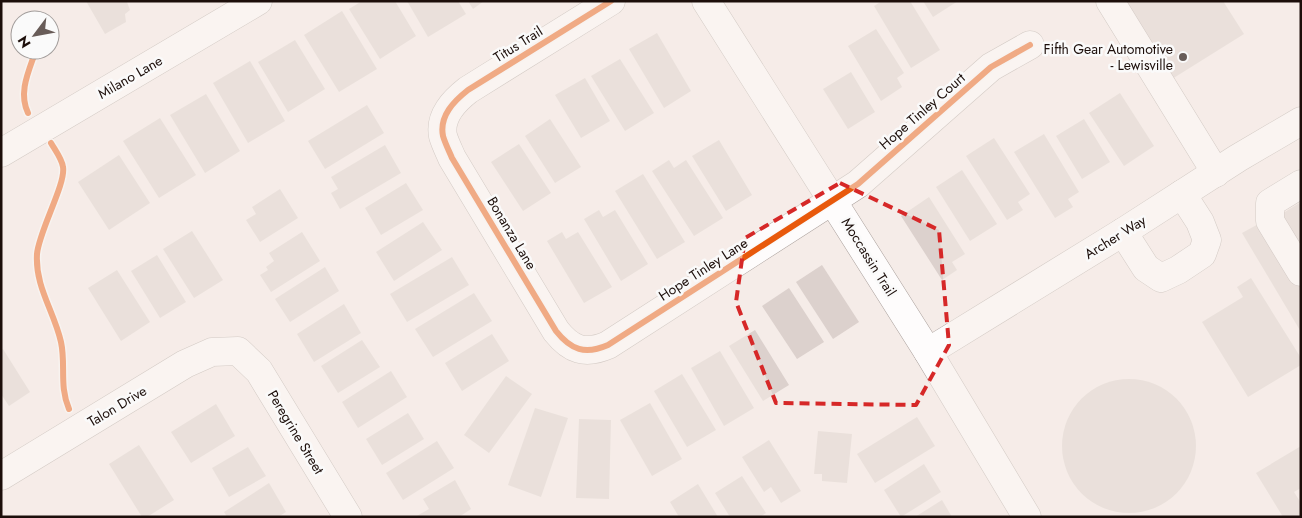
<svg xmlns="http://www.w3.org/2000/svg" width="1302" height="518" font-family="Jost,sans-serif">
<rect width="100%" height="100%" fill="#f5ece8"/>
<g fill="#dcd1cd">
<polygon points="86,1 128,1 127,2 130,10 125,14 126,22 105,34"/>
<polygon points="362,1 395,1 416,36 380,59 349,9"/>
<polygon points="407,1 458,1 466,14 428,37"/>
<polygon points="468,1 484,1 473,9"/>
<polygon points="882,1 910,1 940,50 911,68 874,6"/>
<polygon points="923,1 958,1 933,17"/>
<polygon points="1123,1 1223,1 1244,34 1172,79"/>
<polygon points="342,11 377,69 339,92 304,35"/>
<polygon points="876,29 904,73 897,78 902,87 881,101 848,46"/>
<polygon points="657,33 691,91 664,108 629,49"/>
<polygon points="295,40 325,89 288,112 258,62"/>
<polygon points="620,59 654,113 625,131 591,76"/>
<polygon points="250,61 285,121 248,143 213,83"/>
<polygon points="851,72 875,112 848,129 823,89"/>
<polygon points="585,78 610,121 581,138 555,95"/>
<polygon points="1120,93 1154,146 1124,166 1089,113"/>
<polygon points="206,94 240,151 205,173 170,115"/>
<polygon points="367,105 384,133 325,169 308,141"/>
<polygon points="160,118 196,175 159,198 123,141"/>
<polygon points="550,119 581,167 555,183 525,136"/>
<polygon points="1084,119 1110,162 1082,179 1056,136"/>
<polygon points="1044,134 1079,192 1068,199 1073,207 1055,218 1014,152"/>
<polygon points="994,138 1030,194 1018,202 1023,210 1007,220 966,156"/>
<polygon points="719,140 752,195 726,211 692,156"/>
<polygon points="519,144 551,193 523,211 491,162"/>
<polygon points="385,145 401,173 340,209 331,193 338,189 331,177"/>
<polygon points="119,155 150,203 109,230 78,182"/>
<polygon points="669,160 674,168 686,160 723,218 694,236 652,171"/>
<polygon points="962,170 997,224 970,241 936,187"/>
<polygon points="643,174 685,242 657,259 615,191"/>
<polygon points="406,183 423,210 381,235 365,208"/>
<polygon points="280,189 298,218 260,242 246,220 256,214 252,207"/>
<polygon points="929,197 965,254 952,262 957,270 942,280 901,216"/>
<polygon points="1301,202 1301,250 1280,215"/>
<polygon points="599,210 603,217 615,210 648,264 621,281 584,219"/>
<polygon points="423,222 442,250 394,281 376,252"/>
<polygon points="1262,222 1301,287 1301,332 1242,233"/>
<polygon points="192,231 223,280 194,298 163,249"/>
<polygon points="302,232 320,261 271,292 260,275 268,270 266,267 274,261 269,253"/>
<polygon points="562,232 566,239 578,232 612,287 584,303 547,241"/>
<polygon points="157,255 186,302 160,318 131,271"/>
<polygon points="452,257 469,285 407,322 390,294"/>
<polygon points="822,265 859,322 833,339 796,282"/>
<polygon points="325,267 339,291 290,322 275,299"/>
<polygon points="117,270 150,322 121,341 88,288"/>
<polygon points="1251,278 1301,358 1301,365 1248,397 1202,322 1243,297 1237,287"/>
<polygon points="789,288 824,342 797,359 762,306"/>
<polygon points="474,293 492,321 433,357 415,329"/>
<polygon points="344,304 361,333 314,362 297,334"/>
<polygon points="755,330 789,385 763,401 729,346"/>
<polygon points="492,334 509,361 462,391 445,363"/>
<polygon points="362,340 380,367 338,393 321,366"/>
<polygon points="3,349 30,392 9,406 1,394 1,350"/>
<polygon points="720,351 754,408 724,426 691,368"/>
<polygon points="391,371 407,397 358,428 342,402"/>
<polygon points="682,374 716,430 687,447 654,391"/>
<polygon points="506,376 532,394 489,453 464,435"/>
<circle cx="1129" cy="446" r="67"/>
<polygon points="650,403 682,459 652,476 620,420"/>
<polygon points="216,404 235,436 191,463 171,432"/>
<polygon points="535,408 568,418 541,497 508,485"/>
<polygon points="408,413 424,439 382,465 366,439"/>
<polygon points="917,417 935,446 875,483 857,454"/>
<polygon points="579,419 611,420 609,499 576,498"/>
<polygon points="818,431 852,434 847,483 822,481 822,474 814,474"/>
<polygon points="769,440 801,491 781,503 771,487 764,492 742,457"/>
<polygon points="437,441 454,468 403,500 386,473"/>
<polygon points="139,445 174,500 147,517 142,517 109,464"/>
<polygon points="1301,446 1301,488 1294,492 1301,503 1301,517 1283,517 1256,473"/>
<polygon points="248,447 266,476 229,497 212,468"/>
<polygon points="924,464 941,492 901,517 884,490"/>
<polygon points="742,476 766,513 760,517 730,517 715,493"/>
<polygon points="455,480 471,509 459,517 415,517 429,509 423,499"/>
<polygon points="269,483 286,512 278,517 227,517 224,512"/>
<polygon points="698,484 718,517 679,517 670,502"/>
<polygon points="942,500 952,517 915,517"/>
</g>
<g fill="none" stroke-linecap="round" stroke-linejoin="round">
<g stroke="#aaa09c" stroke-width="29">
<g id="minor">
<path d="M611,1L468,90C454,101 439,116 443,136C445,143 449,151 452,158L556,331C571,350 585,355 608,345L858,184L991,67L1030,45"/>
<polyline points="706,1 928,352 1027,517"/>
<polyline points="1110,1 1216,173"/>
<polyline points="1,153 258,1"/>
<polyline points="1301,184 1270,203 1270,221 1301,272"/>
<polyline points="1123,232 1146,268 1161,278 1178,270 1202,254 1207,240 1200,222 1182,194"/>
<polyline points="928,352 1123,232 1238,158 1301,121"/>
<polyline points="1,476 185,364 212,352 238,351 259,371 348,517"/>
</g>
</g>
<use href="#minor" stroke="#fefcfc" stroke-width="28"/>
<g stroke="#fafafa" stroke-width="9">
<g id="cycleway">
<path d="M611,1L468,90C454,101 439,116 443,136C445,143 449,151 452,158L556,331C571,350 585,355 608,345L858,184L991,67L1030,45"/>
<path d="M28,113C18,92 29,71 36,50"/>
<path d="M51,143C55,150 62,159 63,167C66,184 39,231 37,254C35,287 54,311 61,342C66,365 59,386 69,409"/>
</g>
</g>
<use href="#cycleway" stroke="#e8590c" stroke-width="6"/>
</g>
<path d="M0 0H1302V518H0ZM840,183L939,230L949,345L916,405L776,403L736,302L745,238Z" fill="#f5ece8" fill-opacity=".55" fill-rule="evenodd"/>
<path fill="none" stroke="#d62828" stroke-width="4" stroke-dasharray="10 6" stroke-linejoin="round" d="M840,183L939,230L949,345L916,405L776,403L736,302L745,238Z"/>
<circle fill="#685c58" stroke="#fafafa" stroke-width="2" cx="1183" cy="57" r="5"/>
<g text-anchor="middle" stroke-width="5" stroke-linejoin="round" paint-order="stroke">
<g font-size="14" fill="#1c0e0a" stroke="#fafafa">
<text transform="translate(518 44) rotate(-32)" y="5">Titus Trail</text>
<text transform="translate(130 77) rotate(-30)" y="5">Milano Lane</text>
<text transform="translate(922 111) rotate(-41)" y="5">Hope Tinley Court</text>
<text transform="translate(512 233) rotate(59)" y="5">Bonanza Lane</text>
<text transform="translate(1115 237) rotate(-32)" y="5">Archer Way</text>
<text transform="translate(869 257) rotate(58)" y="5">Moccassin Trail</text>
<text transform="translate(703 269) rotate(-33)" y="5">Hope Tinley Lane</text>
<text transform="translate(117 406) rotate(-31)" y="5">Talon Drive</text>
<text transform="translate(296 432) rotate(59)" y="5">Peregrine Street</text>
</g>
<g font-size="14" fill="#1c0e0a" stroke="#fafafa" text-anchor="end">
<text x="1173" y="54">Fifth Gear Automotive<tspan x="1173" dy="16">- Lewisville</tspan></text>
</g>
</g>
<rect width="1302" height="518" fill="none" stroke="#1c0e0a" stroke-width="5"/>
<g transform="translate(35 35) rotate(238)"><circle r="24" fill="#fafafa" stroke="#a19c9a"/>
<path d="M0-4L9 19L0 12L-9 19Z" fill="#685c58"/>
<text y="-8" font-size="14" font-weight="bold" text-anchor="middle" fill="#1c0e0a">N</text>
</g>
</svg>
